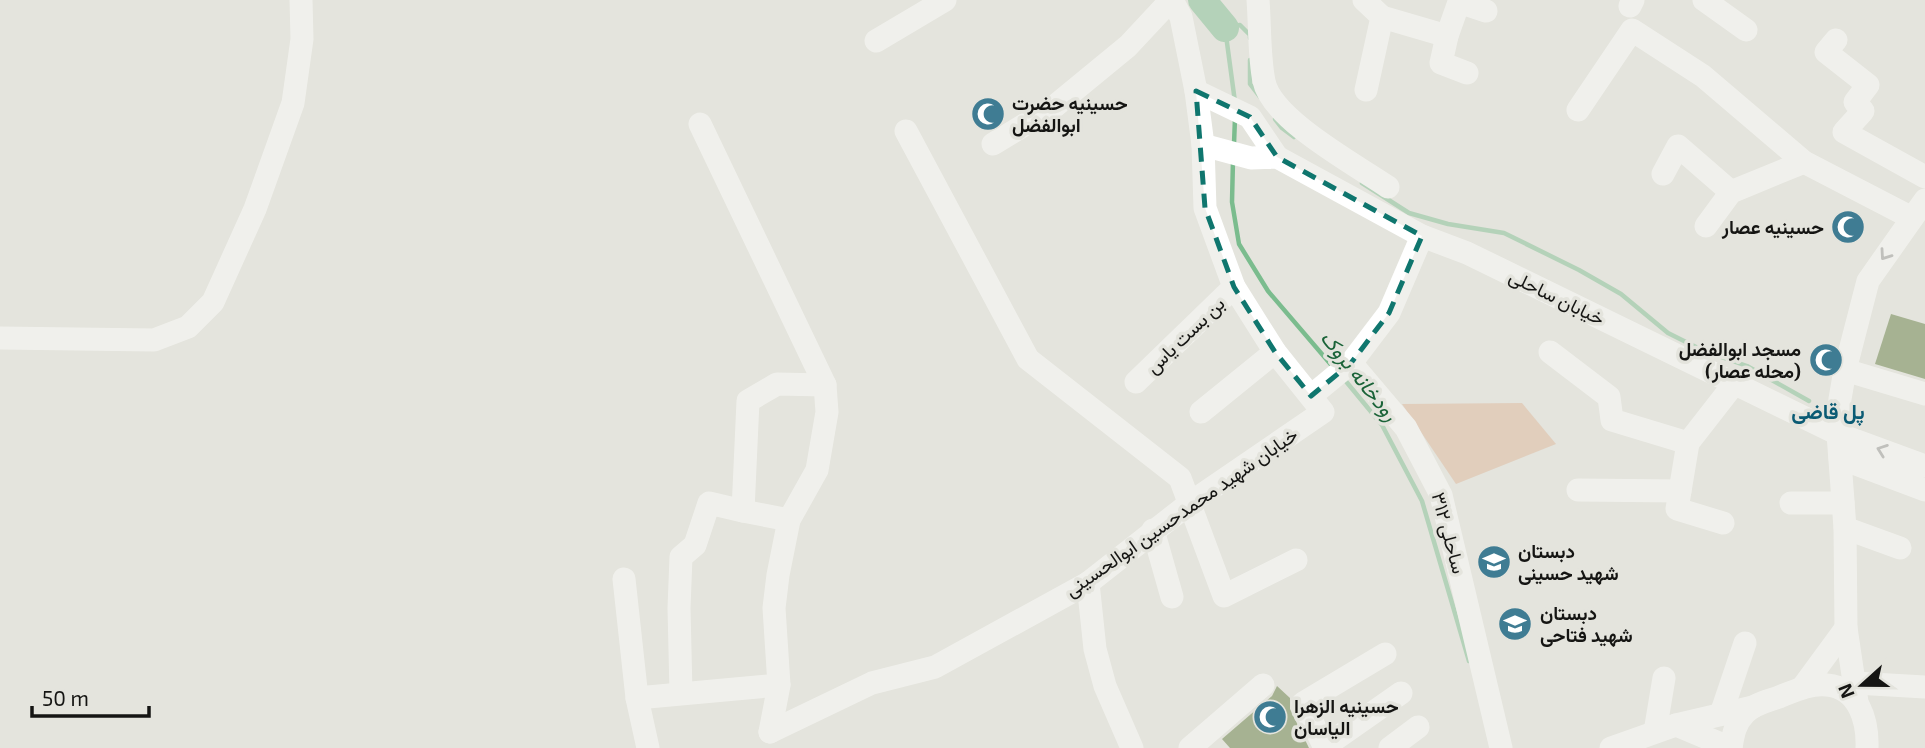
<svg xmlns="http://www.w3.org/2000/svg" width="1925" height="748" font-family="'Exo 2',Vazirmatn,sans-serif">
<rect width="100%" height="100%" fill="#e4e4dd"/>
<polygon fill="#ddb396" points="1522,403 1556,444 1456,484 1402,404"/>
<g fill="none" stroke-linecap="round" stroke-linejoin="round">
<g stroke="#7bbc8e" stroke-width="4.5">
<polyline points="1250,60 1250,84 1260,97"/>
<polyline points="1235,102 1225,28 1240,25 1250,35 1250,38"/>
<polyline points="1275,119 1282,128 1294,137"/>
<polyline points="1234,144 1235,118"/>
<polyline points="1233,160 1232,202 1239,244 1268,291 1333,367"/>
<polyline points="1362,183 1409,213 1448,224 1504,233 1579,270 1621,294 1668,333 1704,351 1747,366 1809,401"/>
<polyline points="1344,379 1382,425 1422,501 1469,661"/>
</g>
<polyline stroke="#7bbc8e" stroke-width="28" points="1202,0 1225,28"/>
</g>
<g fill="#5c7738">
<polygon points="1891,314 1925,324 1925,379 1875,364"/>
<polygon points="1277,686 1290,698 1290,709 1309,748 1230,748 1222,739 1272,696"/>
</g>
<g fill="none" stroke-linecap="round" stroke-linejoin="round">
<g stroke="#fff" stroke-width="23">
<path d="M1258,0C1260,25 1259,57 1264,81C1271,119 1356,165 1388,187"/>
<polyline points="1364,0 1382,17 1366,90"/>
<polyline points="1704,0 1746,30"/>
<polyline points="1630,6 1633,0"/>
<polyline points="1382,17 1447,36"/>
<polyline points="1836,40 1826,52 1868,85 1855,102 1863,111 1844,132 1925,177"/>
<polyline points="876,41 945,0"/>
<polyline points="1467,73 1441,63 1447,36 1459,2 1486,11"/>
<polyline points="1196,91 1250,117 1277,157"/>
<polyline points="1578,110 1632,30 1703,76 1804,162 1912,218"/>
<polyline points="700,124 825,385 827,412 817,470 789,520 778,575 774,608 779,685 770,732"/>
<polyline points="906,131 1028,359 1180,478 1224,596 1296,560"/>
<polyline points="993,144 1055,106 1128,46 1171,0"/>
<polyline points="1203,145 1251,158 1277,157 1422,236 1467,253 1838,434 1925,466"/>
<polyline points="1663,174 1678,146 1731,192"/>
<polyline points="1706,226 1731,192 1804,162"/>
<polyline points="1422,236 1389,313 1351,363 1406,428 1441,495 1501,748"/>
<polyline points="0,338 154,340 188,327 213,302 255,209 293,103 302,39 301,0"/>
<polyline points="1550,352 1609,397 1612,420 1688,443 1734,384"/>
<polyline points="1845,370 1925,394"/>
<polyline points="1136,382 1234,287"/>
<polyline points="1311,396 1351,363"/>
<polyline points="1201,412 1275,352"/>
<polyline points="1688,443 1677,509 1723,523"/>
<polyline points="1840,458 1925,490"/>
<polyline points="1578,490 1680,491"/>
<polyline points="1791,503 1843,503"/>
<polyline points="789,520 743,511 748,401 777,384 825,385"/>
<polyline points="1845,528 1900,548"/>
<polyline points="1153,530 1172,597"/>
<polyline points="624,579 637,698 648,748"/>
<polyline points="1088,583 1095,649 1105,686 1132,748"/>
<polyline points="1855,683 1925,687"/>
<polyline points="1802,688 1846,628"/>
<polyline points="681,693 679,608 681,557 695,545 709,503 743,511"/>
<polyline points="637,698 779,685"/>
<polyline points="1857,702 1846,628 1845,528 1838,434 1840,399 1845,370 1868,281 1925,200"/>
<polyline points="1721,714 1745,643"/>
<polyline points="1676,725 1731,748"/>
<polyline points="770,732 872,683 935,667 1088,583 1190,503 1323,412 1275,352 1234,287 1205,208 1203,145 1196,91 1181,17 1172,0"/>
<polyline points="1655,732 1664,678"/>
<polyline points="1324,747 1401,693"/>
<polyline points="1190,748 1263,685"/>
<polyline points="1325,748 1303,703 1385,654"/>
<polyline points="1390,748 1418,727"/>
<polyline points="1611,748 1676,725 1753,707"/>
<path d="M1731,748C1733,735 1735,723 1745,713C1754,704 1768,701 1779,697C1794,691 1811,683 1827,685C1859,688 1868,721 1867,748"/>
</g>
</g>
<defs><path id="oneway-chevron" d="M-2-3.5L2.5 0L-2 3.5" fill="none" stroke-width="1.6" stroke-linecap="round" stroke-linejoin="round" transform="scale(1.75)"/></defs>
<g stroke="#969695">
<use href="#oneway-chevron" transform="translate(1885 255) rotate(125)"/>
<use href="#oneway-chevron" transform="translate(1882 450) rotate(-160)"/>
</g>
<path d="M0 0H1925V748H0ZM1196,91L1250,117L1277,157L1422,236L1389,313L1351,363L1311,396L1275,352L1234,287L1205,208Z" fill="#e4e4dd" fill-opacity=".55" fill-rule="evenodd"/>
<path fill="none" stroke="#0f766e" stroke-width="5" stroke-dasharray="14 9" stroke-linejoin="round" d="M1196,91L1250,117L1277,157L1422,236L1389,313L1351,363L1311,396L1275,352L1234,287L1205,208Z"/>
<defs>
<g id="mosque-disc" transform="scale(1.75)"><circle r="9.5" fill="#3f7c93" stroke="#e4e4dd"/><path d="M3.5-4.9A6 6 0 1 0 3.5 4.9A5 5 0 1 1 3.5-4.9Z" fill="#fff"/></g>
<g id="school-disc" transform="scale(1.75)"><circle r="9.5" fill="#3f7c93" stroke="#e4e4dd"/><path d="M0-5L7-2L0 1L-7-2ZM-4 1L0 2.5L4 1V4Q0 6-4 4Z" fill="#fff"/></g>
</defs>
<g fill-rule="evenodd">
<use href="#mosque-disc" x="988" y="114"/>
<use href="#mosque-disc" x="1848" y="227"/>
<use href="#mosque-disc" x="1826" y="360"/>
<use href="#school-disc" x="1494" y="562"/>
<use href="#school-disc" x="1515" y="624"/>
<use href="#mosque-disc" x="1270" y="717"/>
</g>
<g text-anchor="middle" stroke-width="7" stroke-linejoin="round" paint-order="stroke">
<g font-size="19" font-weight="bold" fill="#151513" stroke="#e4e4dd" text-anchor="start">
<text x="1012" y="110">حسینیه حضرت<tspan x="1012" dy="22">ابوالفضل</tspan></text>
<text x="1824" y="234" text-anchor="end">حسینیه عصار</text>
<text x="1801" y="356" text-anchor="end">مسجد ابوالفضل<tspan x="1801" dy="22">(محله عصار)</tspan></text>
<text x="1518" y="558">دبستان<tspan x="1518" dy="22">شهید حسینی</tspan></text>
<text x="1540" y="620">دبستان<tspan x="1540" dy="22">شهید فتاحی</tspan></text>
<text x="1294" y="713">حسینیه الزهرا<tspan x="1294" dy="22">الیاسان</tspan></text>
</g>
<g font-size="19" fill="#151513" stroke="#e4e4dd">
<text transform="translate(1557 297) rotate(26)" y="7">خیابان ساحلی</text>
<text transform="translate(1185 335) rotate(-44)" y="7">بن بست یاس</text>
<text transform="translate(1181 512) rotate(-35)" y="7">خیابان شهید محمدحسین ابوالحسینی</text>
<text transform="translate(1449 533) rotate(75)" y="7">ساحلی ۳۱۲</text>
</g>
<g font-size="21" font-style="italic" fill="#1a6338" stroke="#e4e4dd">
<text transform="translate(1359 376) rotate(51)" y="7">رودخانه بروک</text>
</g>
<g font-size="21" font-weight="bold" fill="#0b5b74" stroke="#e4e4dd">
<text x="1828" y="419">پل قاضی</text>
</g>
</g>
<g transform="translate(1862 685) rotate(249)" stroke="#e4e4dd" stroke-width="5" paint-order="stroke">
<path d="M0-5L12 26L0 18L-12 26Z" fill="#151513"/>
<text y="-10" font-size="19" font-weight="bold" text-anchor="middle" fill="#151513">N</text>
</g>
<path d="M32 706v10h117v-10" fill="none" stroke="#151513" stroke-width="3.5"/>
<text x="42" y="706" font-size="21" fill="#151513" stroke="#e4e4dd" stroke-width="5" paint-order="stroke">50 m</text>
</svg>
